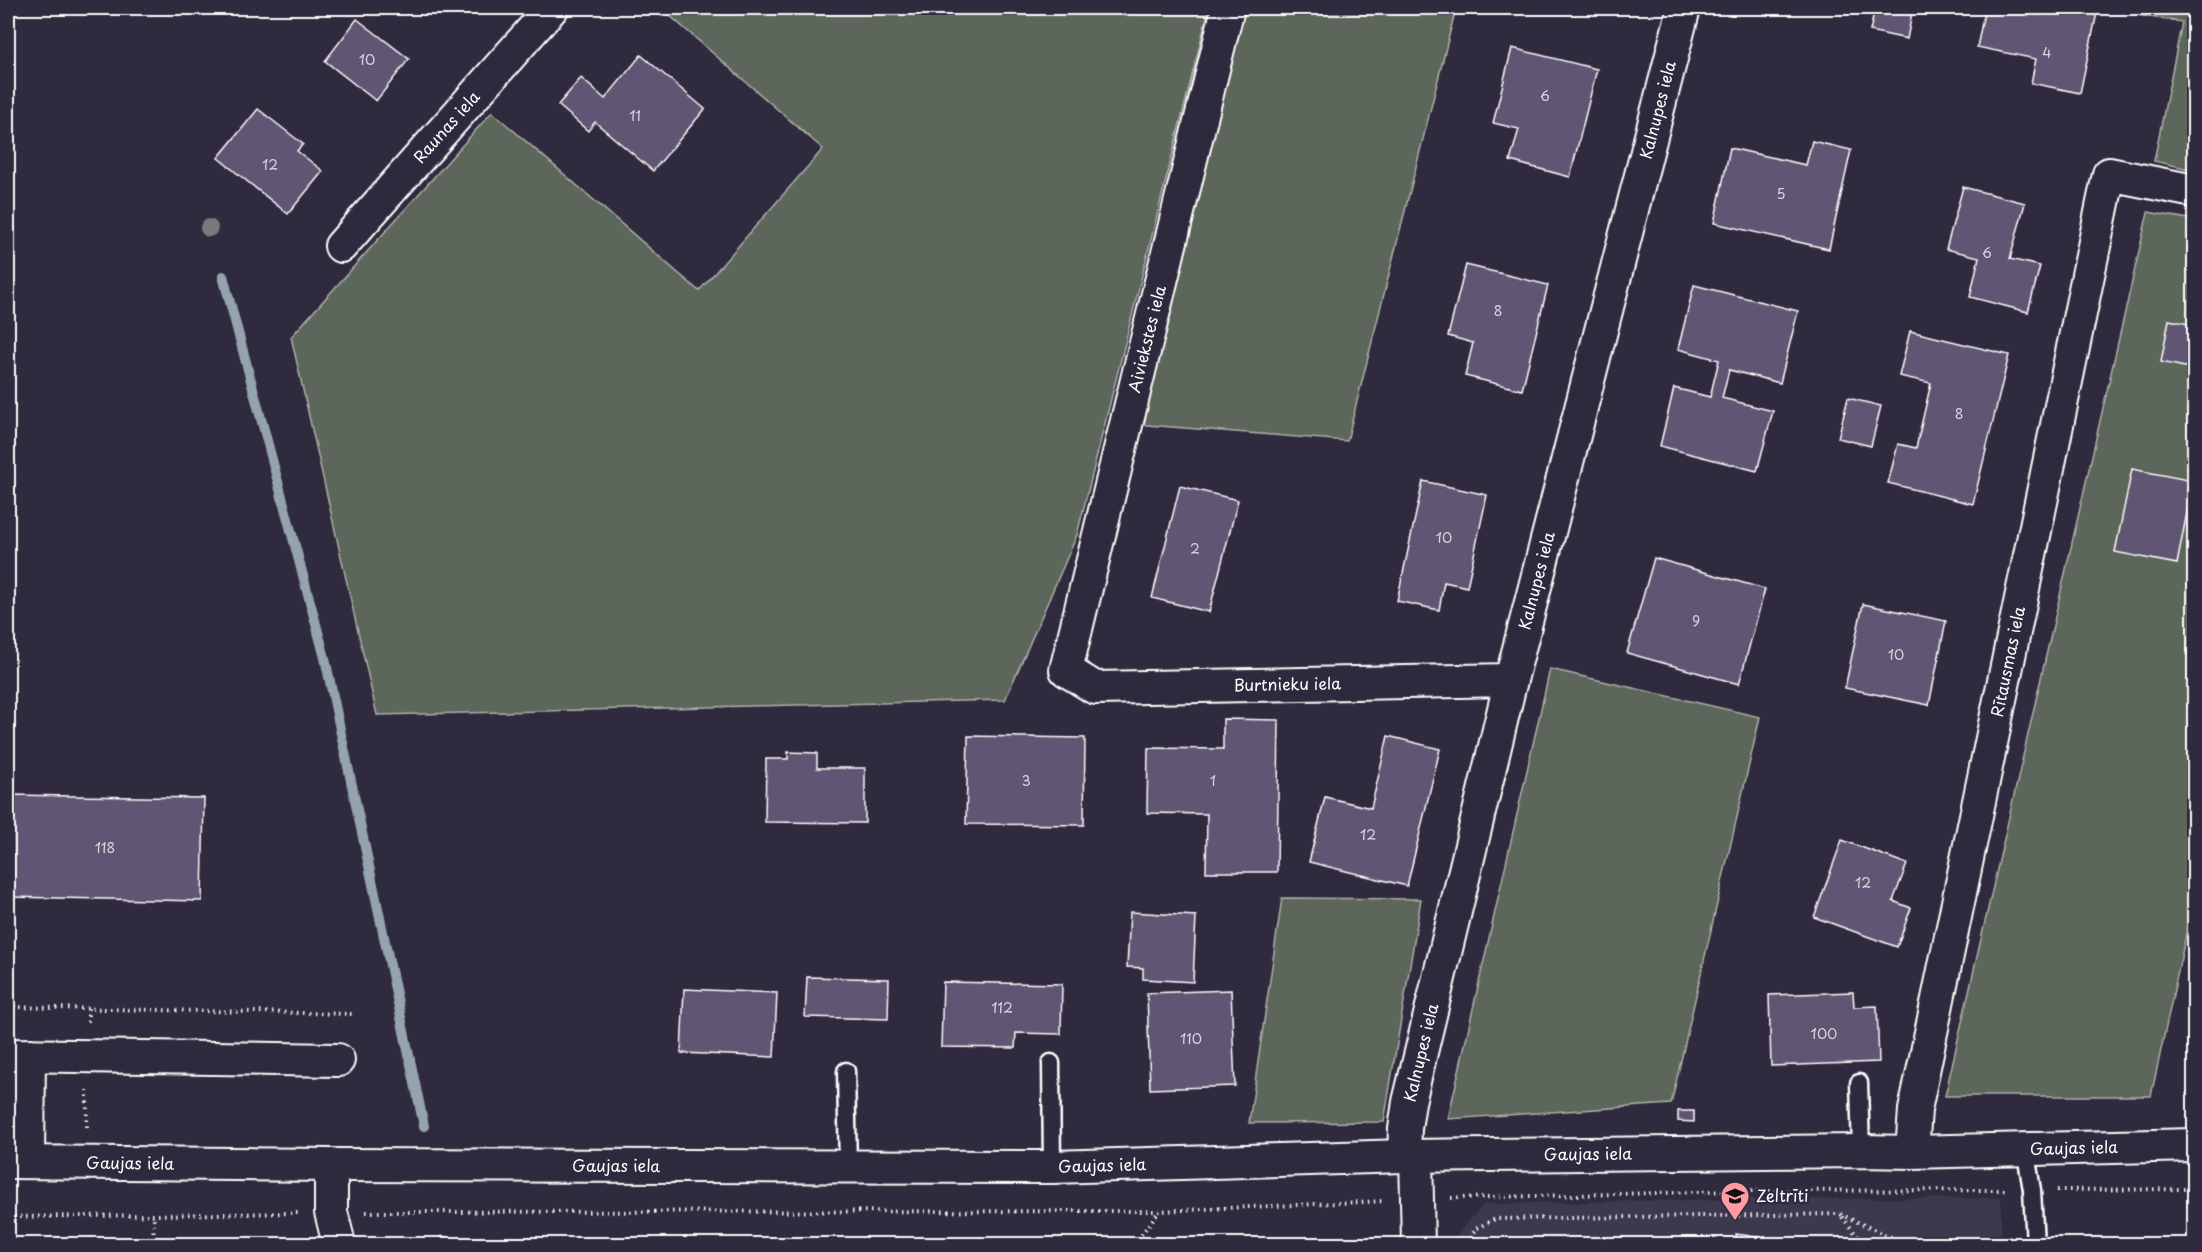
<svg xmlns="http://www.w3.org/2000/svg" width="2202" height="1252" font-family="'Playpen Sans',sans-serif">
<rect width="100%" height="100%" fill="#2f2a3d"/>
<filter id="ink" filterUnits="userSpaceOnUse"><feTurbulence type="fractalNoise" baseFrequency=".0167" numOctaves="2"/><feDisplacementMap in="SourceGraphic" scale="12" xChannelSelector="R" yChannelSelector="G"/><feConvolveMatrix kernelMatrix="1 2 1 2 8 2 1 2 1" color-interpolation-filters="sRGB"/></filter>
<g filter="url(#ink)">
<polygon fill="#3e374d" points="2001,1198 2001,1244 1452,1244 1452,1240 1484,1204 1739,1199"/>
<g fill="#5d665a" stroke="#aeb2ac" stroke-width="1.5">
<polygon points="661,8 1209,8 1077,535 1005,700 377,715 291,337 492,112 699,291 823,149"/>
<polygon points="1241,8 1456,8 1347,441 1135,424"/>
<polygon points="2138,8 2194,8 2194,170 2154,161 2182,22 2136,15"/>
<polygon points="2148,212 2194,220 2194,898 2151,1096 1945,1096"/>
<polygon points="1550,669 1760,717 1671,1104 1448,1119"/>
<polygon points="1282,898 1421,899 1384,1122 1249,1123"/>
</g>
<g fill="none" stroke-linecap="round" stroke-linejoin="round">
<g stroke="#95a3af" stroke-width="10">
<polyline points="223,276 325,658 424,1126"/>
<polyline points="443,1240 444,1244"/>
</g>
</g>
<g fill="#605673" stroke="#fff" stroke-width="1.5">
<polygon points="1875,8 1913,8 1907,39 1870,31"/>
<polygon points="1985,8 2002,8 2038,15 2040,8 2098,8 2080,93 2031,83 2036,59 1977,47"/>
<polygon points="357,19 409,59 376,101 325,61"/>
<polygon points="1512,48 1597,69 1570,177 1510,161 1519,129 1493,123"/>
<polygon points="641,55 705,109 653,171 595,122 588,131 558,105 581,78 605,99"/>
<polygon points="258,109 303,144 297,151 323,171 288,214 218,158"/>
<polygon points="1812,141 1851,150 1829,249 1714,223 1730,148 1806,165"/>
<polygon points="1963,187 2025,203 2010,259 2040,266 2028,312 1970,297 1979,257 1946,249"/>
<polygon points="1466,265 1548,285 1522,390 1465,376 1473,343 1448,336"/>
<polygon points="1694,285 1798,311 1780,383 1729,370 1722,398 1773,411 1757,471 1660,446 1674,388 1710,397 1719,360 1678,349"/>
<polygon points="2169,320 2194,325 2194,369 2161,362"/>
<polygon points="1910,331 2009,355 1973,504 1888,483 1898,444 1916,448 1931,383 1899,376"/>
<polygon points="1848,398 1881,406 1871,446 1838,438"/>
<polygon points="2132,469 2193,481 2177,564 2115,552"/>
<polygon points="1423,481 1487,495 1467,587 1444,582 1439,610 1397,601"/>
<polygon points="1180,486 1238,500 1209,612 1152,598"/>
<polygon points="1654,558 1765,589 1739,684 1627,653"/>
<polygon points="1863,604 1946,621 1929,705 1845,688"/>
<polygon points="1223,719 1279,720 1277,872 1206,872 1207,814 1147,813 1148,748 1223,749"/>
<polygon points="968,736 1085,738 1084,825 966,824"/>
<polygon points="1388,736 1440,749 1407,886 1309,862 1325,797 1371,808"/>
<polygon points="788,752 817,753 817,768 865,768 865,823 765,822 766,759 788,759"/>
<polygon points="8,795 204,798 202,901 8,897"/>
<polygon points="1842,840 1907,864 1893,901 1911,908 1897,947 1814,917"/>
<polygon points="1130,912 1196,916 1193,982 1143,979 1143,968 1127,967"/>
<polygon points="807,977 889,979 888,1019 805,1017"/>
<polygon points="943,982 1062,984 1061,1034 1016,1033 1015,1048 941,1047"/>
<polygon points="684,989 777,993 774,1057 681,1053"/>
<polygon points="1231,990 1235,1086 1150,1089 1147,993"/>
<polygon points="1853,992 1854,1007 1877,1006 1879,1062 1771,1066 1769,995"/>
<polygon points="1678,1111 1694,1111 1694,1122 1678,1121"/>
<polygon points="1736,1234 1780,1240 1792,1244 1736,1244"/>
</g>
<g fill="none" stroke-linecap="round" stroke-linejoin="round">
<g stroke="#fff" stroke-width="21">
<g id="service">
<polyline points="1051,1063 1052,1167"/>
<polyline points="846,1071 848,1167"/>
<polyline points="1859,1083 1861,1151"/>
<polyline points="2025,1148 2032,1190 2035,1244"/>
</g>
</g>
<g stroke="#fff" stroke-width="36">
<g id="minor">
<path id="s1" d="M1228,8L1066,670L1095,688L1511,680"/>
<path id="s2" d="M341,246L552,8"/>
<polyline points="8,1055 338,1060"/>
<path id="s3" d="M1912,1152L1915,1110L2109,174L2194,191"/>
<path id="s4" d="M1404,1156L1405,1129L1409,1102L1511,680L1684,8"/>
<polyline points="1416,1156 1418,1244"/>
<path id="s5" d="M8,1162L331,1165L1052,1167L1404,1156L1861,1151L1912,1152L2194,1145"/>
<polyline points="28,1162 29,1055"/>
<polyline points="331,1165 331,1212 339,1244"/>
</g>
</g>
<g stroke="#fff" stroke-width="4" stroke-dasharray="1.5 4.5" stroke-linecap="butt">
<polyline points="8,1007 353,1014"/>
<polyline points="88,1022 88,1008"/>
<polyline points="87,1127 87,1090"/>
<polyline points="2057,1190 2194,1189"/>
<polyline points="1738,1191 1740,1215"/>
<polyline points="1451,1198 1738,1191 2005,1190"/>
<polyline points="366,1212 1159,1211 1384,1201"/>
<polyline points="8,1217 298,1213"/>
<polyline points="1842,1217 1864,1244"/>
<polyline points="153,1244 154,1216"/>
<polyline points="1134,1244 1159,1211"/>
<polyline points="1469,1244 1475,1229 1495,1219 1840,1214 1906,1244"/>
</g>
<use href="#service" stroke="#2f2a3d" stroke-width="16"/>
<use href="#minor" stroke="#2f2a3d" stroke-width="32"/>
</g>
<circle fill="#79797f" cx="209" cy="228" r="9"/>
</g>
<defs>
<g id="school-pin" transform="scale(1.5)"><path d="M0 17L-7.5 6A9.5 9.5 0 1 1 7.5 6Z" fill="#ff9aa2" stroke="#2f2a3d"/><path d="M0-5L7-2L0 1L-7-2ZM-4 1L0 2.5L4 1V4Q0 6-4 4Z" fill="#111"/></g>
</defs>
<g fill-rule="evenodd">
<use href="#school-pin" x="1735" y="1196"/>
</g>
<g text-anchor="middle" stroke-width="4.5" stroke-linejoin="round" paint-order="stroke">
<g font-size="14" fill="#d7d5dc">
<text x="2047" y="58">4</text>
<text x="367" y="65">10</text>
<text x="1545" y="101">6</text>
<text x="635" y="121">11</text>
<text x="270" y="170">12</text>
<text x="1781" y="199">5</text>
<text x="1987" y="258">6</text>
<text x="1498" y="316">8</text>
<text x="1959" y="419">8</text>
<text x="1444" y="543">10</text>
<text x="1195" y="554">2</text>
<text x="1696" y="626">9</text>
<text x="1896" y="660">10</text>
<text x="1026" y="786">3</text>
<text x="1213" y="786">1</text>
<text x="1368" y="840">12</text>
<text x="105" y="853">118</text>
<text x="1863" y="888">12</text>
<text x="1002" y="1013">112</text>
<text x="1824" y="1039">100</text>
<text x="1191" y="1044">110</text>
</g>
<g font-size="16" fill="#fff" stroke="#2f2a3d">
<text dy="6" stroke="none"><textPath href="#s4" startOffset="1077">Kalnupes iela</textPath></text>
<text dy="6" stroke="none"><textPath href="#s2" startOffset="159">Raunas iela</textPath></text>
<text transform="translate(1147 339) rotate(-76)" y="6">Aiviekstes iela</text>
<text dy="6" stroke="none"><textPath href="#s4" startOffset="591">Kalnupes iela</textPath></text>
<text dy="6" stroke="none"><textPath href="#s3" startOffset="500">Rītausmas iela</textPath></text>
<text dy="6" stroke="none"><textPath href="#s1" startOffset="908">Burtnieku iela</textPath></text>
<text dy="6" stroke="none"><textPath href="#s4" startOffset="105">Kalnupes iela</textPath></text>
<text dy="6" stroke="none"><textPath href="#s5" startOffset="2066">Gaujas iela</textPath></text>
<text dy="6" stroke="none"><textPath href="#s5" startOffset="1580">Gaujas iela</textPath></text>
<text dy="6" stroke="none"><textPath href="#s5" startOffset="122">Gaujas iela</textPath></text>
<text dy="6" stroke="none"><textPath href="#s5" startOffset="1094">Gaujas iela</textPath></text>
<text dy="6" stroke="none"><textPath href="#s5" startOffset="608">Gaujas iela</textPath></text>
</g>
<g font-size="16" fill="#fff" stroke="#2f2a3d" text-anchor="start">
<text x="1756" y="1202">Zeltrīti</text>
</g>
</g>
<rect width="2202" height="1252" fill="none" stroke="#2f2a3d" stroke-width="30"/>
<rect x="15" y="15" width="2172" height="1222" fill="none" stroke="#fff" stroke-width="2" filter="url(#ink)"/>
</svg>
